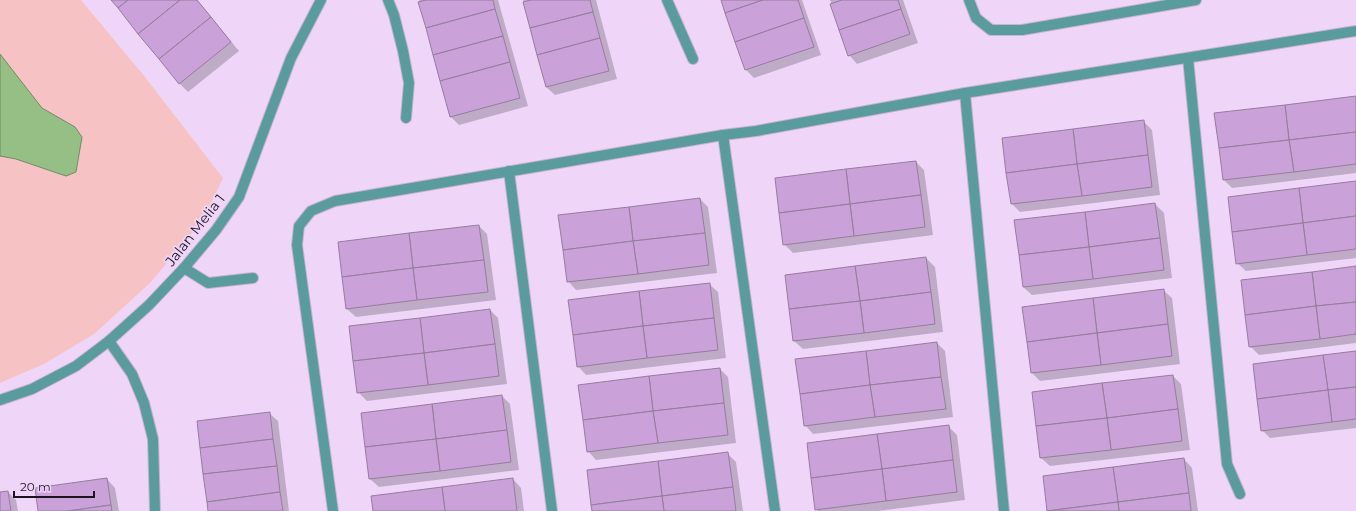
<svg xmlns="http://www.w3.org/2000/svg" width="1356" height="511" font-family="Montserrat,sans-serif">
<rect width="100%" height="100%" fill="#efd6f9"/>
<polygon fill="#f7c2c3" points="0,0 81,0 145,77 223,178 203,220 150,283 94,334 44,364 0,383"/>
<polygon fill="#96bf86" stroke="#718b67" points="0,54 42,108 75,127 82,137 76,172 66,176 16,159 0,156"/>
<g fill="#0003">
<polygon points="112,0 197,0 239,51 188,92 180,84"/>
<polygon points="419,0 498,0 528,106 459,125 451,117"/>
<polygon points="523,0 596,0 617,79 555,95 546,87"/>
<polygon points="722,0 802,0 821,55 754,78 746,70"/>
<polygon points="830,0 903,0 918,43 857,64 849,55"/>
<polygon points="1356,98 1356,173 1232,188 1224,180"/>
<polygon points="1143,121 1152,130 1160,195 1020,212 1012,204"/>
<polygon points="916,162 924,170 933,235 793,253 784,244 776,179"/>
<polygon points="1356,182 1356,258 1246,271 1237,263"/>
<polygon points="700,199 708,207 717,273 576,290 568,281"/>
<polygon points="1155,204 1164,213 1172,278 1032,295 1023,287"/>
<polygon points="479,226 487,234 496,300 356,317 347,309"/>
<polygon points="926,258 935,267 943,332 803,349 794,341 786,275"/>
<polygon points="1356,267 1356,343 1259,355 1250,346"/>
<polygon points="709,284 718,292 726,358 586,375 578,366"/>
<polygon points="1163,290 1172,298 1180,364 1040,381 1032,373 1023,308"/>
<polygon points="490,310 498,318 507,384 367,401 358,392"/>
<polygon points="937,343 945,351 953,417 813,434 805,425"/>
<polygon points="1356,352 1356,428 1270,438 1262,430"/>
<polygon points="720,369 728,377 736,443 596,460 588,451"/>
<polygon points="1173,376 1181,384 1190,450 1050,466 1041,458 1033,393"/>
<polygon points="502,396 510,404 519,470 379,487 370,479 362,413"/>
<polygon points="269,413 278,421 289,511 209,511"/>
<polygon points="948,426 957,435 965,500 878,511 818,511 816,509"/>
<polygon points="728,454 736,462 743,511 593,511"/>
<polygon points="1184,459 1192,468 1198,511 1048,511"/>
<polygon points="107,479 115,488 119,511 39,511"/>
<polygon points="513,479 521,488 524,511 374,511"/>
<polygon points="8,492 16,500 18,511 0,511 0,493"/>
</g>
<g fill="#caa1d9" stroke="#957d9d">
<polygon points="111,0 128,0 118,8"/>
<polygon points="128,0 180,0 138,34 118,8"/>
<polygon points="180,0 197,0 211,17 159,59 138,34"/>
<polygon points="426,0 493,0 495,9 426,28 418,2"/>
<polygon points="531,0 590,0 593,12 530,28 523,2"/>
<polygon points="721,0 763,0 725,13"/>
<polygon points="763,0 798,0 804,18 735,42 725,13"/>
<polygon points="842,0 898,0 901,9 839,30 830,4"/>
<polygon points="495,9 503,36 433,55 426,28"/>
<polygon points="901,9 910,34 848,56 839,30"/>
<polygon points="593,12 600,38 537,55 530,28"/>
<polygon points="211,17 231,42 179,84 159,59"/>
<polygon points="804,18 814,47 745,70 735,42"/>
<polygon points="503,36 510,62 440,81 433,55"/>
<polygon points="600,38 609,71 546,87 537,55"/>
<polygon points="510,62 520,98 450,117 440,81"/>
<polygon points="1356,96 1356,132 1289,140 1285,105"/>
<polygon points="1285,105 1289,140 1219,148 1214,113"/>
<polygon points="1144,120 1148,155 1077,164 1073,129"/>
<polygon points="1073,129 1077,164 1006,173 1002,138"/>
<polygon points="1356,132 1356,164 1294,172 1289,140"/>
<polygon points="1289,140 1294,172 1223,180 1219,148"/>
<polygon points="1148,155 1152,187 1082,196 1077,164"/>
<polygon points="916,161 921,195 850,204 846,169"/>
<polygon points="1077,164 1082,196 1011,204 1006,173"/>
<polygon points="846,169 850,204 779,213 775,178"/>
<polygon points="1356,181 1356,216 1303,223 1299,188"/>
<polygon points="1299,188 1303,223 1232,232 1228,197"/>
<polygon points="921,195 925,227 854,236 850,204"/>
<polygon points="700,198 705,233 633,241 629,207"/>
<polygon points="1155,203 1160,238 1089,247 1085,212"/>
<polygon points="850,204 854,236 783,245 779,213"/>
<polygon points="629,207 633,241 563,250 558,215"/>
<polygon points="1085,212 1089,247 1019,255 1014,220"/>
<polygon points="1356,216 1356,249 1307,255 1303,223"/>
<polygon points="1303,223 1307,255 1236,264 1232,232"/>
<polygon points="479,225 484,260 413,268 409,233"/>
<polygon points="409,233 413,268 342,277 338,242"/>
<polygon points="705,233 709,265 638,274 633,241"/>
<polygon points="1160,238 1164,270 1093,279 1089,247"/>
<polygon points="633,241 638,274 567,282 563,250"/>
<polygon points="1089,247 1093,279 1023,287 1019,255"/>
<polygon points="926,257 931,292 860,301 855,266"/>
<polygon points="484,260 488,292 417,300 413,268"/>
<polygon points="855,266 860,301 789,309 785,275"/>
<polygon points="1356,266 1356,302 1316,306 1312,272"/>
<polygon points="413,268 417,300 346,309 342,277"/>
<polygon points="1312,272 1316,306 1245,315 1241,280"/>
<polygon points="710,283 714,318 643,326 639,291"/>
<polygon points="1164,289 1168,324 1097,333 1093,298"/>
<polygon points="639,291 643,326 573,335 568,300"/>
<polygon points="931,292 935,324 864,333 860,301"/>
<polygon points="1093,298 1097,333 1027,342 1022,307"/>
<polygon points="860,301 864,333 793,341 789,309"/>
<polygon points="1356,302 1356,334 1320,339 1316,306"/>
<polygon points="1316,306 1320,339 1249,347 1245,315"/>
<polygon points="490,309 495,344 424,353 420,318"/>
<polygon points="420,318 424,353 353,361 349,326"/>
<polygon points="714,318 718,350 647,358 643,326"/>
<polygon points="1168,324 1172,356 1101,365 1097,333"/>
<polygon points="643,326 647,358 577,367 573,335"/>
<polygon points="1097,333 1101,365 1031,373 1027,342"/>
<polygon points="937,342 941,377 870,385 866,351"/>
<polygon points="495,344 499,376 428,385 424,353"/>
<polygon points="866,351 870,385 800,394 795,359"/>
<polygon points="1356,351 1356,387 1328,390 1323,355"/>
<polygon points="424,353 428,385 357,393 353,361"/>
<polygon points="1323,355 1328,390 1257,399 1253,364"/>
<polygon points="720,368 724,403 653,411 649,376"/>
<polygon points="1173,375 1178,409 1107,418 1102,383"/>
<polygon points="649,376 653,411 583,420 578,385"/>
<polygon points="941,377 946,409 875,417 870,385"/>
<polygon points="1102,383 1107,418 1036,426 1032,392"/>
<polygon points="870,385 875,417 804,426 800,394"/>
<polygon points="1356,387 1356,419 1332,422 1328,390"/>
<polygon points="1328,390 1332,422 1261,431 1257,399"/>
<polygon points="502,395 507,430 436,439 432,404"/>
<polygon points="724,403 728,435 658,443 653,411"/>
<polygon points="432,404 436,439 365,447 361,413"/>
<polygon points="1178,409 1182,441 1111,450 1107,418"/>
<polygon points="653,411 658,443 587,452 583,420"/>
<polygon points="270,412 273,439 200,448 197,421"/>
<polygon points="1107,418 1111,450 1040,458 1036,426"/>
<polygon points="949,425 953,460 882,469 877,434"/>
<polygon points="507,430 511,462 440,471 436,439"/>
<polygon points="877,434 882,469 811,478 807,443"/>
<polygon points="273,439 277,466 203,474 200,448"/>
<polygon points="436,439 440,471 369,479 365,447"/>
<polygon points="728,452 733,487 662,496 658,461"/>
<polygon points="1184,458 1189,493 1118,502 1113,467"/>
<polygon points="953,460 957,492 886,501 882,469"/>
<polygon points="658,461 662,496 591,505 587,470"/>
<polygon points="277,466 280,492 207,502 203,474"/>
<polygon points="1113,467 1118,502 1047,511 1043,476"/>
<polygon points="882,469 886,501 815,510 811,478"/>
<polygon points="107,478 111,505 68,511 38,511 35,488"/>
<polygon points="513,478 517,511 445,511 442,487"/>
<polygon points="442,487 445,511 373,511 371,496"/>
<polygon points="733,487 736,511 664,511 662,496"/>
<polygon points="8,491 11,511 0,511 0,492"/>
<polygon points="280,492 283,511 208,511 207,502"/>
<polygon points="1189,493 1191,511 1119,511 1118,502"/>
<polygon points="662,496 664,511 592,511 591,505"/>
<polygon points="1118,502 1119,511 1047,511"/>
<polygon points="111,505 112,511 68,511"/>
</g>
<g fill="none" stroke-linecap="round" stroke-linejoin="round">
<g stroke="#c9b3d2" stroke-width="12">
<polyline id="lane" points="184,268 208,283 253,278"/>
</g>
<g stroke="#c9b3d2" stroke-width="12">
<g id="street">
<polyline points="388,0 394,15 403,51 409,83 406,118"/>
<polyline points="667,0 693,59"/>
<polyline points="969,0 976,18 991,30 1022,30 1196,0"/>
<polyline points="1188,58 1227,464 1240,494"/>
<polyline points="965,93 1004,511"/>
<polyline points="723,135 775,511"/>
<polyline points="509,171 552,511"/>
<polyline points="109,341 132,374 144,403 153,439 155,511"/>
<polyline points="0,400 32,389 76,366 109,341 149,305 184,268 216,230 239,197 291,58 321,0"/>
<polyline points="333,511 297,245 299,226 311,211 335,201 723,135 756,131 965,93 1356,31"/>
</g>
</g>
<use href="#lane" stroke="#5a9c9d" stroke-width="10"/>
<use href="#street" stroke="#5a9c9d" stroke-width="10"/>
</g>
<g text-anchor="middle" stroke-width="3.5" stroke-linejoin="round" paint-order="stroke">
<g font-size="14" fill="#1c131f" stroke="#efd6f9">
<text transform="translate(195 230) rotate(-52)" y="5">Jalan Melia 1</text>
</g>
</g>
<path d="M14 491v6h80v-6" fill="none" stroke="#1c131f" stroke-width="2"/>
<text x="20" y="491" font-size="12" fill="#1c131f" stroke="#efd6f9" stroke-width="3" paint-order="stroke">20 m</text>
</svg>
